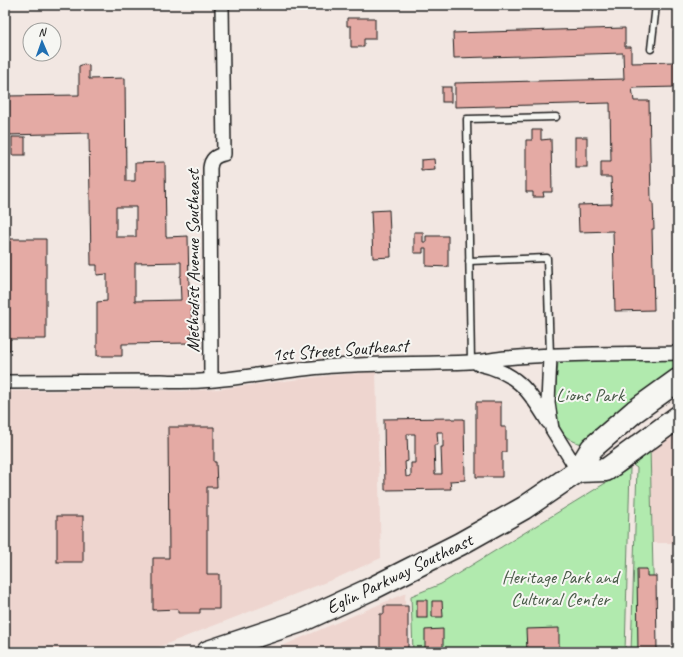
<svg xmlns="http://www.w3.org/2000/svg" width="683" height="657" font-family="Caveat,sans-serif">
<rect width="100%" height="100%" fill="#f2e7e2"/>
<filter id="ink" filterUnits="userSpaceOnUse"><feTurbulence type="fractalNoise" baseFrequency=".025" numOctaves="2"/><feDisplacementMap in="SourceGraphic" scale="8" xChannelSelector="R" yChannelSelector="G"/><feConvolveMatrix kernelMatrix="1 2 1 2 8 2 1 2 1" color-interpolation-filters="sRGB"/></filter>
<g filter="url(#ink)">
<g fill="#eed5cf">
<polygon points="376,372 381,558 339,577 146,652 5,652 5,391 161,390 182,391 219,389 334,375"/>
<polygon points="678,428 678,543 653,543 650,447"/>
<polygon points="406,593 405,596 406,652 268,652"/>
</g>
<g fill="#b1eaae" stroke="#668365">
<path d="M678,359V373L583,444C545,438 556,390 558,363L564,360Z"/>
<polygon points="650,447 655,652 631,652 637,468 630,463"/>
<polygon points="630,468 625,652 413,652 411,596 441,584"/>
</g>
<g fill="#e4aaa4" stroke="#1c1c1c" fill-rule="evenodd">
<polygon points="347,18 375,18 375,39 364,39 364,47 351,47 351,26 347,26"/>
<polygon points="625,28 625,47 631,47 631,63 675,62 674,32 678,32 678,87 632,88 634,101 649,101 651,202 653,202 654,229 652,229 654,310 615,311 613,231 579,232 578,205 612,204 611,177 601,177 601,161 611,161 610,103 455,107 455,83 624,79 623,53 454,58 453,33"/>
<path d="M84,64L89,66V79L125,78L126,181H135V163L165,162L166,237L188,236L189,287H188L189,300H191L192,343L122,344V356H97V302L107,301V274L97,275V265H91L89,133L6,135V96L79,95V66ZM116,207H136V237H116ZM181,262V276H180L181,300L135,301V263Z"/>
<rect x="442" y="87" width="9" height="15"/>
<polygon points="532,130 541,130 541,140 551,139 552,192 543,192 544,197 533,197 533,192 526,192 526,140 532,140"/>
<rect x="12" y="137" width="13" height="18"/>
<rect x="575" y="137" width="12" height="30"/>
<polygon points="434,159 435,169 421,170 421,160"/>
<polygon points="389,210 391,257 373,258 371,211"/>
<polygon points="414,232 423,232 423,242 426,242 426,236 448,236 448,267 426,266 426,248 423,248 423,253 414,253"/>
<polygon points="5,239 46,239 46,339 10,339 10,350 5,350"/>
<polygon points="476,402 501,402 501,427 506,427 506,452 502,452 502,477 476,477"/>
<path d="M452,418V419H464L465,480L450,481L451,489L385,490L384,419ZM437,432H443V447H441L442,474H435L434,445H438ZM407,434H415V463H411V476L406,477L405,462L408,461Z"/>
<polygon points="168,427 214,427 214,462 216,462 217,487 207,487 207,574 219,574 219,609 200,609 200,613 178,613 178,609 153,610 153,558 169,558"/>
<rect x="57" y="516" width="26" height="46"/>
<polygon points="637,569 647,569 647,576 656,576 657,652 638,652"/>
<rect x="417" y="600" width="10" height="18"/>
<polygon points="432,601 442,601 443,617 432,617"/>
<polygon points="384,606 408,606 408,652 380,652 380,614 384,614"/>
<polygon points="559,628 559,650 527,651 526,629"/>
<polygon points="443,629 443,652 425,652 425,630"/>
</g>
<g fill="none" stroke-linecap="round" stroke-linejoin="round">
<g stroke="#1c1c1c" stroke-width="9">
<g id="lane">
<polyline points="651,49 656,5"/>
<polyline points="469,261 547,258 550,356"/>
<polyline points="471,362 467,119 556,117"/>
</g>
</g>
<g stroke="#1c1c1c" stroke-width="16">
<g id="street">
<polyline points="550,356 548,403 552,429 578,471"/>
<path d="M478,364C516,372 529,390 548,422"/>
<path d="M211,380L210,168C211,159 215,156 224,154L222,5"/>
<path d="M5,382L161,381C220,385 278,369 336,366C380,363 425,364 469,362C481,362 493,359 505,358C562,353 621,354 678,353"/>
</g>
</g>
<g stroke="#1c1c1c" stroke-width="25">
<g id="highway">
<polyline points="578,471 606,470 678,417"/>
<polyline points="208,652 301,621 371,589 460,544 524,508 578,471 592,448 635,411 678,380"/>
</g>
</g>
<use href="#lane" stroke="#f6f6f2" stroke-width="6"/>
<use href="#street" stroke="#f6f6f2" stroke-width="13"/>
<use href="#highway" stroke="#f6f6f2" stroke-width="22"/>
</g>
</g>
<g text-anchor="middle" stroke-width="4" stroke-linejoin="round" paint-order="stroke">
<g font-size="19" fill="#1c1c1c" stroke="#f6f6f2">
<text transform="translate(192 261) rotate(-90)" y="7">Methodist Avenue Southeast</text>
<text transform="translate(340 349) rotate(-4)" y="7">1st Street Southeast</text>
<text transform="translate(399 573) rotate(-26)" y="7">Eglin Parkway Southeast</text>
</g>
<g font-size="19" fill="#495a48" stroke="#f6f6f2">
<text x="590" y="401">Lions Park</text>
<text x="560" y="583">Heritage Park and<tspan x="560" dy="22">Cultural Center</tspan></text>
</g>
</g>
<rect width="683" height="657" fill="none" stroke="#f6f6f2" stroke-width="20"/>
<rect x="10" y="10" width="663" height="637" fill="none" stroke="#1c1c1c" stroke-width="1.5" filter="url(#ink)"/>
<g transform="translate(42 42) rotate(358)"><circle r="19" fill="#f6f6f2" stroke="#9f9f9c"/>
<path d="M0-3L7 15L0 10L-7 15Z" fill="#1f6fb2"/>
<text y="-6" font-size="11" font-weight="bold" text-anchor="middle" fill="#1c1c1c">N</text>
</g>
</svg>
